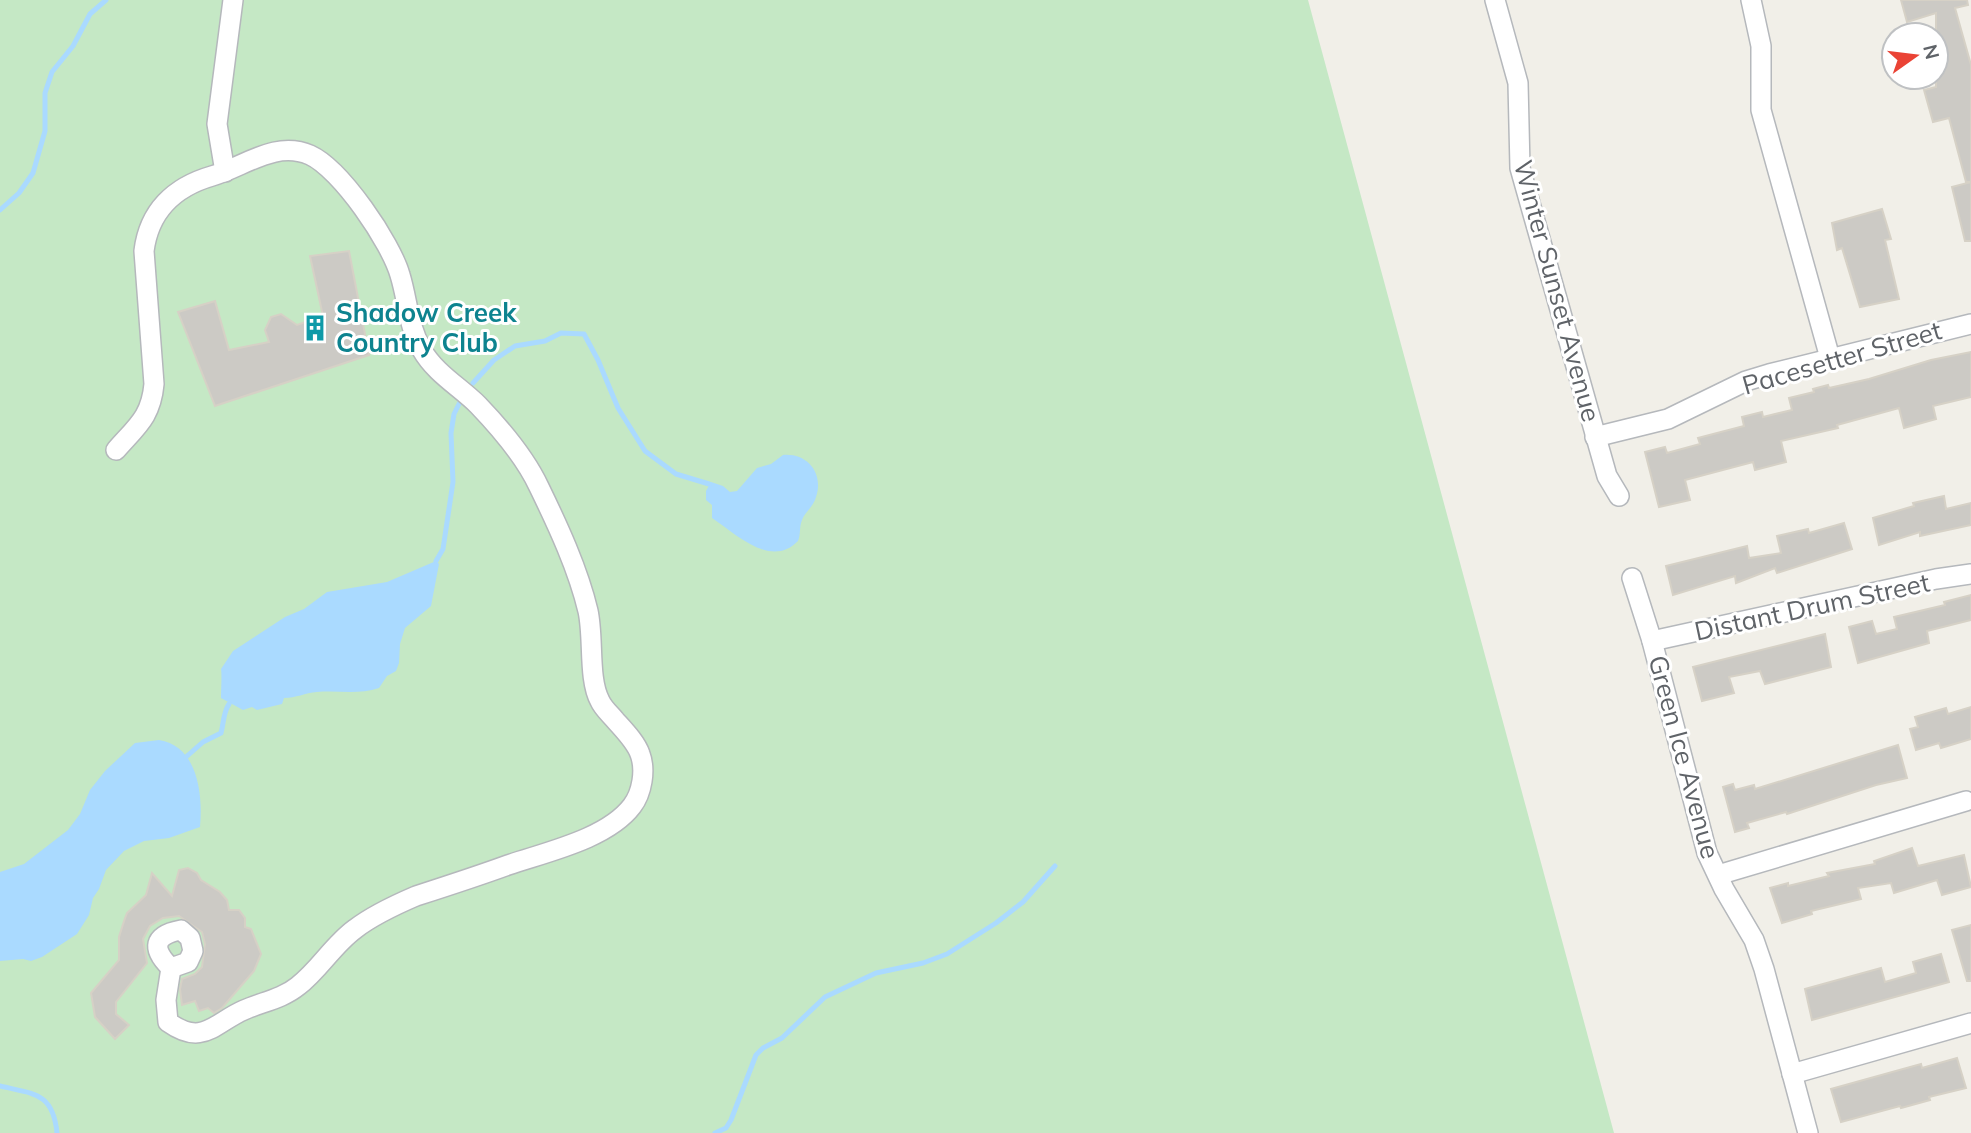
<svg xmlns="http://www.w3.org/2000/svg" width="1971" height="1133" font-family="Mulish,sans-serif">
<rect width="100%" height="100%" fill="#f1efe8"/>
<polygon fill="#c5e8c5" points="0,0 1308,0 1614,1133 0,1133"/>
<g fill="#aadaff">
<path d="M783,455C808,453 824,474 816,497C814,506 805,512 802,520C799,527 801,534 798,541C771,569 736,534 712,518V505L706,500V491L711,482L723,486L730,492L737,491L757,468L771,464Z"/>
<path d="M436,561L439,564L431,606L405,628L400,644L399,663L396,671L387,676L379,688C358,695 338,690 317,692C305,693 296,698 284,698L282,704L257,710L252,707L243,710L221,698C221,693 222,673 221,669L233,651L285,617L304,609L327,592L387,582Z"/>
<path d="M159,740C198,746 203,795 200,827L169,838L144,841L124,851L106,870L99,889L93,898L89,915L77,934L42,957L31,961L23,959L0,961V872L24,864L68,830L80,814L90,790L105,771L135,743Z"/>
</g>
<g fill="none" stroke-linecap="round" stroke-linejoin="round">
<g stroke="#aadaff" stroke-width="5">
<polyline points="0,210 19,193 33,173 45,131 45,93 52,72 73,46 90,14 106,0"/>
<polyline points="473,383 494,360 515,346 545,341 561,333 584,334 598,360 618,408 645,451 676,474 709,484"/>
<polyline points="436,561 443,549 453,482 451,433 454,414 461,400"/>
<path d="M186,757L203,742L221,733C224,722 223,713 229,704"/>
<path d="M0,1086C32,1094 53,1091 57,1133"/>
<polyline points="715,1133 726,1128 731,1120 756,1055 763,1048 782,1038 825,997 876,973 923,963 947,954 996,923 1023,902 1055,866"/>
</g>
</g>
<g fill="#cccac5" stroke="#d6d1c6" stroke-width="2">
<polygon points="1901,0 1967,0 1968,5 1955,8 1971,65 1971,182 1966,182 1949,118 1933,122 1924,90 1936,87 1936,13 1907,22"/>
<polygon points="1971,182 1971,241 1965,241 1952,187"/>
<polygon points="1882,209 1891,239 1885,240 1899,299 1860,307 1842,248 1837,250 1832,223"/>
<polygon points="349,251 369,355 215,406 178,312 215,301 229,350 269,342 265,330 271,317 281,314 297,325 323,316 310,256"/>
<polygon points="1971,352 1971,397 1933,406 1936,419 1904,428 1899,408 1837,425 1838,428 1781,441 1786,462 1755,470 1753,462 1685,480 1690,500 1659,507 1645,452 1665,447 1667,453 1700,444 1698,438 1744,426 1742,417 1762,412 1763,417 1792,410 1789,398 1814,392 1813,389 1828,385 1829,388 1869,379 1931,360"/>
<polygon points="1944,496 1946,509 1971,503 1971,525 1920,536 1920,532 1879,545 1873,518 1914,506 1913,503"/>
<polygon points="1844,523 1852,549 1777,573 1775,568 1736,583 1735,576 1673,595 1666,566 1747,546 1749,558 1781,553 1777,536 1808,529 1809,533"/>
<polygon points="1971,595 1971,620 1927,631 1929,643 1858,663 1849,627 1872,621 1876,634 1897,629 1894,617 1945,605 1944,602"/>
<polygon points="1825,634 1831,667 1765,684 1760,671 1729,677 1734,693 1702,701 1693,667"/>
<polygon points="1971,707 1971,739 1941,748 1939,743 1916,750 1910,729 1918,727 1915,717 1946,708 1948,714"/>
<polygon points="1898,745 1907,778 1876,785 1787,814 1786,812 1747,823 1749,828 1735,832 1723,787 1733,784 1735,790 1754,785 1755,789"/>
<polygon points="1912,848 1918,866 1964,855 1971,887 1942,895 1937,880 1894,893 1891,883 1858,888 1861,899 1811,911 1812,914 1782,923 1770,888 1788,883 1788,886 1829,876 1827,873 1875,864 1874,861"/>
<polygon points="188,868 197,873 201,880 220,892 227,900 229,910 239,910 245,918 245,927 251,929 261,954 254,971 222,1008 214,1013 208,1008 199,1011 195,1001 182,1005 180,989 182,979 195,974 202,967 205,944 202,932 179,916 163,918 150,926 143,939 147,963 116,1002 116,1014 129,1025 115,1039 95,1017 91,993 119,960 119,937 124,921 127,913 146,895 152,873 172,896 179,870"/>
<polygon points="1971,925 1971,981 1967,981 1952,930"/>
<polygon points="1941,954 1949,982 1812,1020 1805,989 1881,968 1885,982 1916,973 1913,962"/>
<polygon points="1957,1058 1966,1088 1929,1097 1930,1100 1901,1108 1900,1106 1841,1122 1831,1089 1921,1064 1922,1068"/>
</g>
<g fill="none" stroke-linecap="round" stroke-linejoin="round">
<g stroke="#b5b8bc" stroke-width="22">
<g id="street">
<polyline points="1495,0 1518,83 1520,168 1607,476 1619,496"/>
<polyline points="1751,0 1761,46 1761,110 1830,358"/>
<polyline points="225,172 217,124 233,0"/>
<polyline points="1595,437 1668,419 1746,381 1769,374 1971,324"/>
<path d="M116,450C137,426 151,417 154,384L144,251C149,211 174,187 212,176C244,167 275,140 310,155C341,169 391,243 400,275C408,301 408,326 422,350C435,373 460,387 478,405C501,429 525,457 539,487C558,526 578,569 588,611C594,638 588,679 600,701C603,708 610,714 615,720C623,729 636,742 640,754C646,770 642,793 632,806C607,839 546,852 508,865C478,876 447,886 416,896C395,905 373,915 355,929C333,945 319,970 298,986C282,999 262,1002 244,1010C214,1023 203,1047 168,1022L166,1000L171,968"/>
<polyline points="1632,578 1652,641 1707,853 1724,889 1754,940 1764,969 1808,1133"/>
<polyline points="1652,641 1936,579 1971,574"/>
<polyline points="1718,875 1966,801"/>
<path d="M181,930L190,938L193,951L188,962L171,968C151,949 153,935 181,930Z"/>
<polyline points="1792,1074 1971,1023"/>
</g>
</g>
<use href="#street" stroke="#fff" stroke-width="19"/>
</g>
<defs>
<g id="building-bare" transform="scale(2.1)"><path d="M-4-6H4V6H1V3H-1V6H-4ZM-2.5-4.3h1.7v1.8h-1.7ZM.8-4.3h1.7v1.8H.8ZM-2.5-1h1.7V.8h-1.7ZM.8-1h1.7V.8H.8Z" fill="#0f9aa8" stroke="#fff" stroke-width="2.5" paint-order="stroke"/></g>
</defs>
<g fill-rule="evenodd">
<use href="#building-bare" x="315" y="328"/>
</g>
<g text-anchor="middle" stroke-width="6" stroke-linejoin="round" paint-order="stroke">
<g font-size="26" fill="#5f6368" stroke="#fff">
<text transform="translate(1557 291) rotate(75)" y="9">Winter Sunset Avenue</text>
<text transform="translate(1842 358) rotate(-16)" y="9">Pacesetter Street</text>
<text transform="translate(1812 607) rotate(-12)" y="9">Distant Drum Street</text>
<text transform="translate(1684 757) rotate(75)" y="9">Green Ice Avenue</text>
</g>
<g font-size="26" font-weight="bold" fill="#0d838f" stroke="#fff" text-anchor="start">
<text x="336" y="322">Shadow Creek<tspan x="336" dy="30">Country Club</tspan></text>
</g>
</g>
<g transform="translate(1915 56) rotate(76)"><circle r="33" fill="#ffffff" stroke="#bfc1c3" stroke-width="2"/>
<path d="M0-5L12 26L0 18L-12 26Z" fill="#ea4335"/>
<text y="-10" font-size="19" font-weight="bold" text-anchor="middle" fill="#5f6368">N</text>
</g>
</svg>
